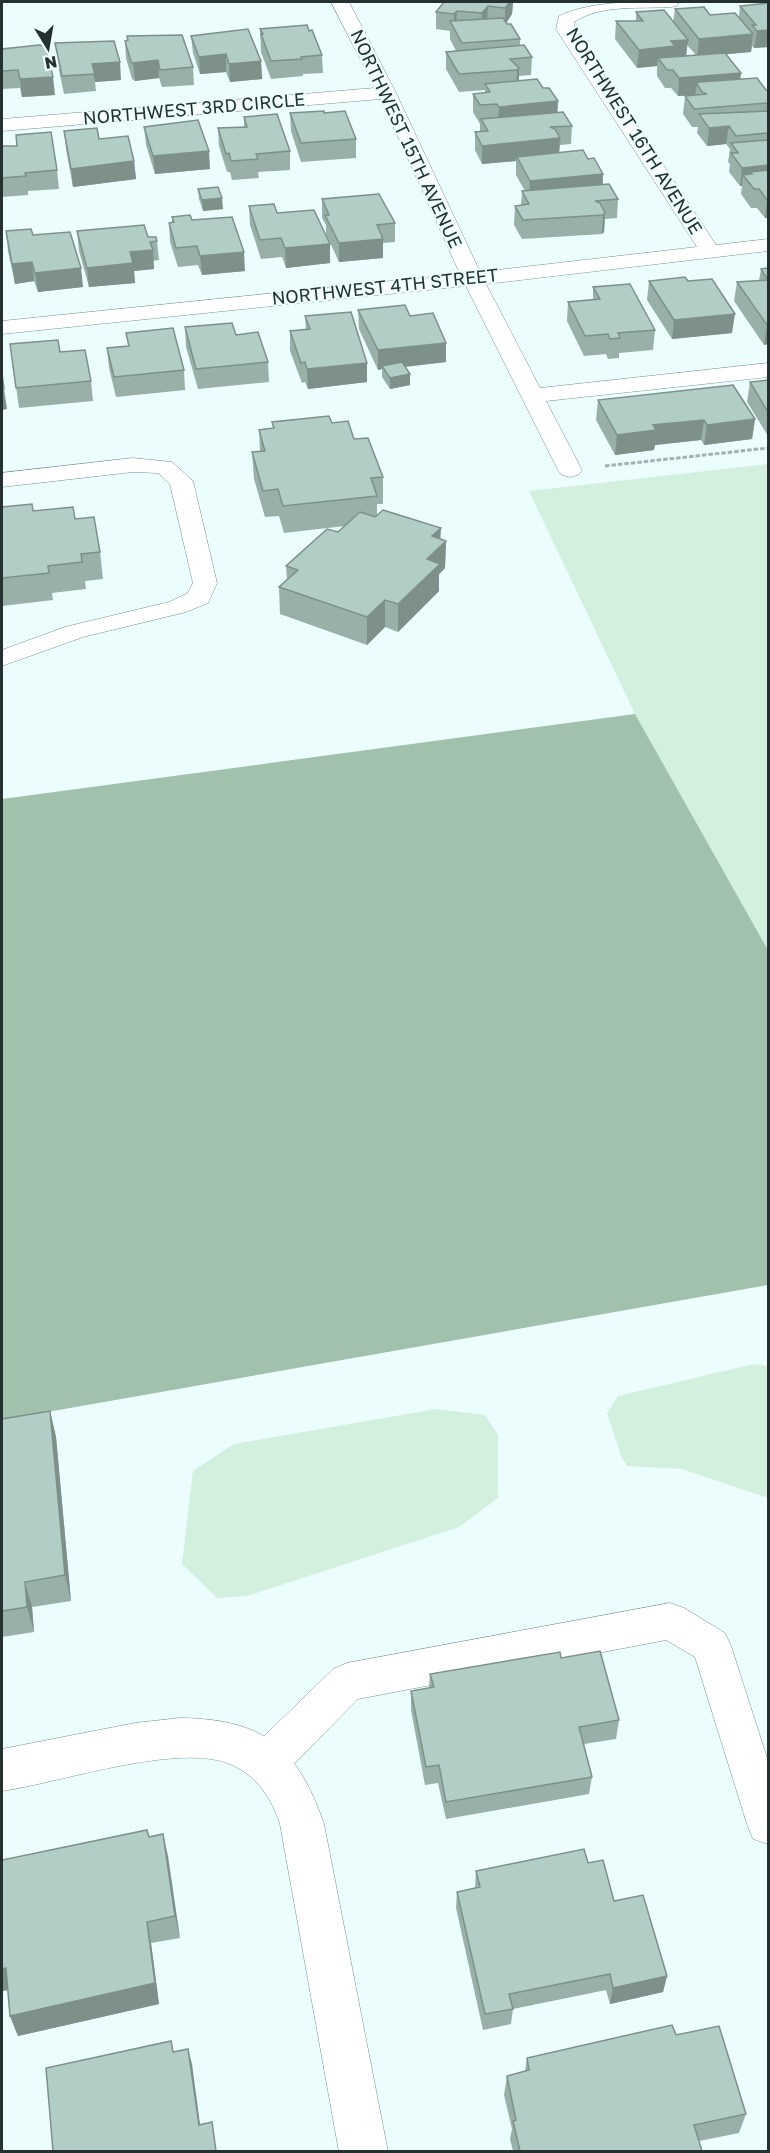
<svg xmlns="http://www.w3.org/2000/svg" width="770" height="2153" font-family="'Golos Text',sans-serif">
<rect width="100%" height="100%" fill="#ebfefd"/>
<g fill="#d3efdd">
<polygon points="768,464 768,950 635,714 529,491"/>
<polygon points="754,1364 768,1366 768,1498 682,1469 627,1466 621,1456 607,1413 618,1396"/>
<polygon points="436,1409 485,1415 498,1435 498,1498 459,1527 247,1596 217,1598 182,1564 193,1471 234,1444"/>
</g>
<polygon fill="#a1c1ac" points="635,714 768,950 768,1285 2,1420 2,799"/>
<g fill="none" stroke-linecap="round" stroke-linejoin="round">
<g stroke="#74908f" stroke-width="1">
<g id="service">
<polygon points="133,458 172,462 193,481 217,583 208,603 186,612 83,637 2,666 2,650 65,627 169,602 188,593 193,583 170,484 158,473 133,472 2,487 2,473"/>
<polygon points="670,1603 684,1608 725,1633 731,1646 768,1761 768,1844 753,1839 747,1824 695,1657 666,1640 358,1699 282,1776 267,1782 252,1776 246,1762 252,1748 333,1669 347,1663"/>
</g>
</g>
<g stroke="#74908f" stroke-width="1">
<g id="minor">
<path d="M331,2H349L396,93L480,272L697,247L556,29L559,16C593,0 640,2 679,2L677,6L671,7C640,9 601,4 574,22V29L716,245L768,239V251L486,284L540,388L768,363V377L546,401L582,470L578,475L570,477L562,475L558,470L466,286L2,334V321L460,274L381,99L2,131V119L375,88Z"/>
<path d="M180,1718C264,1719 297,1747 324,1824L388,2152H339L280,1824C272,1799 257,1776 232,1765C181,1741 59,1783 2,1791V1749L135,1723Z"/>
</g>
</g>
<polyline stroke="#a1b2b1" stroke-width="3" stroke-dasharray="4.5 2" stroke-linecap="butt" points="605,466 768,448"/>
<use href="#service" fill="#fff" fill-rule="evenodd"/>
<use href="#minor" fill="#fff" fill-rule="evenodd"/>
</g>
<g fill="#99b0a9" fill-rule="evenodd">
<polygon points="513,3 512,14 506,23 520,39 520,46 532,57 531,75 519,76 519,81 543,88 558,101 557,112 572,126 571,144 560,145 559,152 588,159 603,174 603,184 618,199 617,218 605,219 604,232 602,234 522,239 514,225 515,206 521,205 522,191 525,191 516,175 516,161 482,164 475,150 475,132 480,132 480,124 473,112 473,94 485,93 485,90 459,92 446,69 446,52 456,51 450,39 450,31 436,29 436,12"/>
<path d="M768,3V47L754,48L752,46L751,52L726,54L741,73L740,79L766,90H768V218H765L757,208H751L741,194L742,186H740L729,172L730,164L728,162L730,149L726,144L707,146L697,133L698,127H692L683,114L685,96L695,95L678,96L671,88H665L657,76V66L637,68L615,39L616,21H636V12L673,22L675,9L710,15L739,17L740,6ZM687,45L696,55L686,56Z"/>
<polygon points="260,29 322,55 323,73 303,74 303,76 271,79 261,52"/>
<polygon points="127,36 193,67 194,85 162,87 159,78 135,81 132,79 126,58 125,41 127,40"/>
<polygon points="191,36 261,61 262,79 230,82 226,72 200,74 193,53"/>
<polygon points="55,43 121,80 95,82 96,91 64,94 57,61"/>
<polygon points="2,49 55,95 22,97 20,88 2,89"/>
<polygon points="290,113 324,113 356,139 356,158 301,162 291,131"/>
<polygon points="244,117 290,151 290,170 258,172 259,178 232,180 230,172 227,172 219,146 218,128 244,127"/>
<polygon points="144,127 210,169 155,174 146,145"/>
<polygon points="64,131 99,139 134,161 136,179 73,187 66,149"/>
<polygon points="2,146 57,170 59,189 28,191 28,195 2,197"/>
<polygon points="198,189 223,209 203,211 199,199"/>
<polygon points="322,199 395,223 395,242 383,243 383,258 339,262 326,234 326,225 322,218"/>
<polygon points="249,206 277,213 330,244 330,263 286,268 282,257 261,259 250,225"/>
<polygon points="172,217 192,220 245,271 202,275 198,265 178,267 170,242 169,223 172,223"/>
<polygon points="6,231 33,235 83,287 38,292 34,281 15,284 8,251"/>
<polygon points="77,231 148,237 157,241 159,260 153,261 154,269 134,271 135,283 89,287 79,251"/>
<polygon points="768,268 768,344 764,345 734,301 737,282 759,281 761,269"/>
<polygon points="649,281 688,281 732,333 672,339 647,300"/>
<polygon points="593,287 655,330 653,350 619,353 619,358 608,359 606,354 584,356 567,321 568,302 593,300"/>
<polygon points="358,310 410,316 446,362 405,367 410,374 410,385 390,389 382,377 382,369 378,370 359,329"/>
<polygon points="305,316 367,382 308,389 305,382 302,383 290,351 290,331 306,330"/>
<polygon points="185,327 236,335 268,362 269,382 198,389 186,347"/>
<polygon points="126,333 184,370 185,390 116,397 109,368 107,348 128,346"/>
<polygon points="10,344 60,352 91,381 93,401 19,408"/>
<polygon points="768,380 768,436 747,402 750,382"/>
<polygon points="598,400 755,419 752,439 704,445 701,440 655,445 654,450 615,455 596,420"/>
<polygon points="272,422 332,423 354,439 383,477 383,504 377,504 377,515 446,541 445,568 439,574 439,591 398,632 385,627 367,645 280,614 279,587 287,580 286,566 338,532 345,526 284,533 279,516 265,517 254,479 252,452 260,451 259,430 273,428"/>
<polygon points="2,507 33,511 75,519 100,552 103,579 85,581 86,589 52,593 53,600 2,606"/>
<polygon points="50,1411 56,1437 71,1601 32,1607 34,1632 2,1637 2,1419"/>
<polygon points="561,1658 619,1720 616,1739 584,1744 592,1777 589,1794 446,1819 438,1783 425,1785 411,1710 411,1691 429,1688 430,1674"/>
<polygon points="163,1834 180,1938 151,1943 159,2004 18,2036 10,2016 8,1990 2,1991 2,1860"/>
<polygon points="588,1863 667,1976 663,1992 610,2004 606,1990 513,2009 511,2024 483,2030 456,1908 457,1892 475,1888 476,1871"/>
<polygon points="676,2035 746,2114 739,2133 699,2141 702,2151 513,2151 510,2139 512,2129 504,2095 507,2076 525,2071 527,2058"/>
</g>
<g fill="#7d908a">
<polygon points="509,2 515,2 513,3 512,14 505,25 505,8"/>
<polygon points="488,6 487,23 481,30 482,13"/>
<polygon points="457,11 456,28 454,28 454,14"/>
<polygon points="768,30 768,47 754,48 757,31"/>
<polygon points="753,34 751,52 697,57 699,39"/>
<polygon points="688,40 686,57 658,58 657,66 637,68 639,50 671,41"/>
<polygon points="226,54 226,72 200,74 199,57"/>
<polygon points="158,60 159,78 135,81 133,63"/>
<polygon points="261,61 262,79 230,82 229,64"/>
<polygon points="120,62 121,80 95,82 92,64"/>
<polygon points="519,68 519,86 516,87 517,70"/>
<polygon points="741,73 739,91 697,84 695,95 678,96 679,78"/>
<polygon points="53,77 55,95 22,97 20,79"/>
<polygon points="558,101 557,119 498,125 499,107"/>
<polygon points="729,126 726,144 707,146 709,128"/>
<polygon points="560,138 559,156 517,157 516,161 482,164 482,146"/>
<polygon points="209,151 210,169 155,174 153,156"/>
<polygon points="134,161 136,179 73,187 71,169"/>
<polygon points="768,165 766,184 752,174 750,172 748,182 743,175 742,186 740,186 742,168"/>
<polygon points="603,174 602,192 529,199 530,181"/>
<polygon points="222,198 223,209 203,211 202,200"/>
<polygon points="768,199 768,218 765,218 767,200"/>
<polygon points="605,213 604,232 602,234 603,215"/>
<polygon points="383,239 383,258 339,262 339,243"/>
<polygon points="330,244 330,263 286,268 285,248"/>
<polygon points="153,250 154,269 134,271 135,283 89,287 87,268 130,252"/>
<polygon points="244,252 245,271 202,275 200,256"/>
<polygon points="32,262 34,281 15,284 12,264"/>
<polygon points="81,268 83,287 38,292 35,273"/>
<polygon points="735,314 732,333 672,339 674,320"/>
<polygon points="767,325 768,325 768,344 764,345"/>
<polygon points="446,343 446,362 384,369 382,366 382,369 378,370 378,350"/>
<polygon points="367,363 367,382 308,389 307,369"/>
<polygon points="410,374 410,385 390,389 390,378"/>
<polygon points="4,389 7,409 2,410 2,390"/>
<polygon points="755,419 752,439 704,445 707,425"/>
<polygon points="704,420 701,440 655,445 654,450 615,455 617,435 653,425"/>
<polygon points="441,528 440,546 446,541 445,568 439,574 439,591 398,632 398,604 427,559 432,536"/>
<polygon points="385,600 385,627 367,645 367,617"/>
<polygon points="50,1411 56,1437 71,1601 65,1575"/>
<polygon points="25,1582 32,1607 34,1632 27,1607"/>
<polygon points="163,1834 168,1856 180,1938 175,1916"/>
<polygon points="147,1922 151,1943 159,2004 18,2036 10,2016"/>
<polygon points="6,1968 13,1989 2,1991 2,1969"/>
<polygon points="667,1976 663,1992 610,2004 613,1988"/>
<polygon points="188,2049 192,2064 202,2139 199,2125"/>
</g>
<g fill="#b2cdc5" stroke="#7d908a" stroke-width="1.5">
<polygon points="444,2 510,2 505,8 488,6 482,13 457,11 454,14 436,12"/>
<polygon points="768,3 768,30 757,31 752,25 756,25 740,6"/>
<polygon points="704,7 710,15 735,13 753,34 699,39 675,9"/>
<polygon points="664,10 688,40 671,41 675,46 639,50 616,21 643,21 636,12"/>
<polygon points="503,18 507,24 511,24 520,39 462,43 450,21"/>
<polygon points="307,25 309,31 312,30 322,55 301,57 302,59 271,61 261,34 263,34 260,29"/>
<polygon points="248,29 261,61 229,64 226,54 199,57 191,36"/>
<polygon points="182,35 193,67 160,70 158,60 133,63 131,62 125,41 128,40 127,36"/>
<polygon points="114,41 120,62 92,64 95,74 62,76 55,43"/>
<polygon points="39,45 46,46 53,77 20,79 18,70 2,71 2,49"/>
<polygon points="524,45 532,57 510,59 519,68 517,70 459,74 446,52"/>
<polygon points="725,53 741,73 679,78 673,70 667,70 658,58"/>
<polygon points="757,78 766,90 768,90 768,103 694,109 685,96 707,94 702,92 697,84 699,82"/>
<polygon points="537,79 543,88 549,88 558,101 499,107 497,104 480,105 473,94 490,92 485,84"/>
<polygon points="324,111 324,113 345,111 356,139 301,143 290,113"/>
<polygon points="768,111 768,133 736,136 729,126 709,128 699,114"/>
<polygon points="563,112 572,126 550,127 555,129 560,138 482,146 475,132 488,131 481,119"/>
<polygon points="277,114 290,151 256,154 258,159 231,161 229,153 226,154 218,128 247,127 244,117"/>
<polygon points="198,120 209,151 153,156 144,127"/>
<polygon points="97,128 99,139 128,136 134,161 71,169 64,131"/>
<polygon points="51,132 57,170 25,173 26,176 2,178 2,146 17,146 16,135"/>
<polygon points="768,140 768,165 742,168 731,153 738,153 731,143"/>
<polygon points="583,150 588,159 594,158 603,174 530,181 517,157"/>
<polygon points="768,170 768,199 767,200 759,189 754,189 743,175 752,174 750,172"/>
<polygon points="609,184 618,199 595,201 600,203 605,213 603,215 523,220 515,206 529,204 522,191"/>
<polygon points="218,187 222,198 202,200 198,189"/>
<polygon points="379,194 395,223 377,225 383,239 339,243 325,215 329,215 322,199"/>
<polygon points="274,204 277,213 314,210 330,244 285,248 281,238 260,240 249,206"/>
<polygon points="190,215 192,220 232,217 244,252 200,256 197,246 176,248 169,223 174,222 172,217"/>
<polygon points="144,225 148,237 156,237 157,241 150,242 153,250 130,252 133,263 87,268 77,231"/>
<polygon points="31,229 33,235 70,232 81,268 35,273 32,262 12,264 6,231"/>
<polygon points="768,268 768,280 761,269"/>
<polygon points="685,277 688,281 712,279 735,314 674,320 649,281"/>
<polygon points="768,280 768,325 767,325 737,282"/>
<polygon points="630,284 655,330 618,333 620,338 610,339 608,334 585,336 568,302 600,299 593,287"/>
<polygon points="405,305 410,316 433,313 446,343 378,350 358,310"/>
<polygon points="351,312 367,363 307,369 305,362 301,363 290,331 310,329 305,316"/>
<polygon points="232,323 236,335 258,332 268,362 196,369 185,327"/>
<polygon points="173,328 184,370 114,377 107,348 129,346 126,333"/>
<polygon points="58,340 60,352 85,350 91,381 16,388 10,344"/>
<polygon points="402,362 410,374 390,378 382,366"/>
<polygon points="2,373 4,389 2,390"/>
<polygon points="768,380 768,412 750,382"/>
<polygon points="733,385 755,419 707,425 704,420 653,425 656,430 617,435 598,400"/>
<polygon points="329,416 332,423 348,421 354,439 368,438 383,477 371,478 377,496 283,506 278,489 263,491 252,452 265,451 259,430 274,428 272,422"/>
<polygon points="32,504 33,511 73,507 75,519 94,517 100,552 81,554 82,562 48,566 49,573 2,578 2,507"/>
<polygon points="383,510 441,528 432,536 446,541 427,559 440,564 398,604 385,600 367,617 279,587 298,570 286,566 327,529 338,532 360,512 375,517"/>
<polygon points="50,1411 65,1575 25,1582 27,1607 2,1611 2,1419"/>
<polygon points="600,1651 619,1720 579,1727 592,1777 446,1802 439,1765 426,1767 411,1691 434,1687 430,1674 560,1652 561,1658"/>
<polygon points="147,1830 149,1837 163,1834 175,1916 147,1922 155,1983 10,2016 6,1968 2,1969 2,1860"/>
<polygon points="584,1849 588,1863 603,1860 614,1901 643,1895 667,1976 613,1988 610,1974 509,1994 513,2009 485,2014 457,1892 480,1887 476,1871"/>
<polygon points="672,2025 676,2035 719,2026 746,2114 694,2125 702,2151 520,2151 513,2121 516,2120 507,2076 529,2070 527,2058"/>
<polygon points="171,2041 173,2052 188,2049 199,2125 212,2122 216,2151 53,2151 46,2068"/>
</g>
<g text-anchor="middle" stroke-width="4.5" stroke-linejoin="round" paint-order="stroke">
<g font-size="18" fill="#253130" stroke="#ebfefd">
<text transform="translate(194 109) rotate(-5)" y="6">NORTHWEST 3RD CIRCLE</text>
<text transform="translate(634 131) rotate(58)" y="6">NORTHWEST 16TH AVENUE</text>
<text transform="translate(406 139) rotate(65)" y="6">NORTHWEST 15TH AVENUE</text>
<text transform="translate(385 287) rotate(-6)" y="6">NORTHWEST 4TH STREET</text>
</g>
</g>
<rect width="770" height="2153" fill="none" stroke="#253130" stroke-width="6"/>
<g transform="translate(48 48) rotate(169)" stroke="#ebfefd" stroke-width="4.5" paint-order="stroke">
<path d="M0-4.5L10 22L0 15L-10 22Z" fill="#253130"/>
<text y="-9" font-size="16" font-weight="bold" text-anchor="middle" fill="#253130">N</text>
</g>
</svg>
